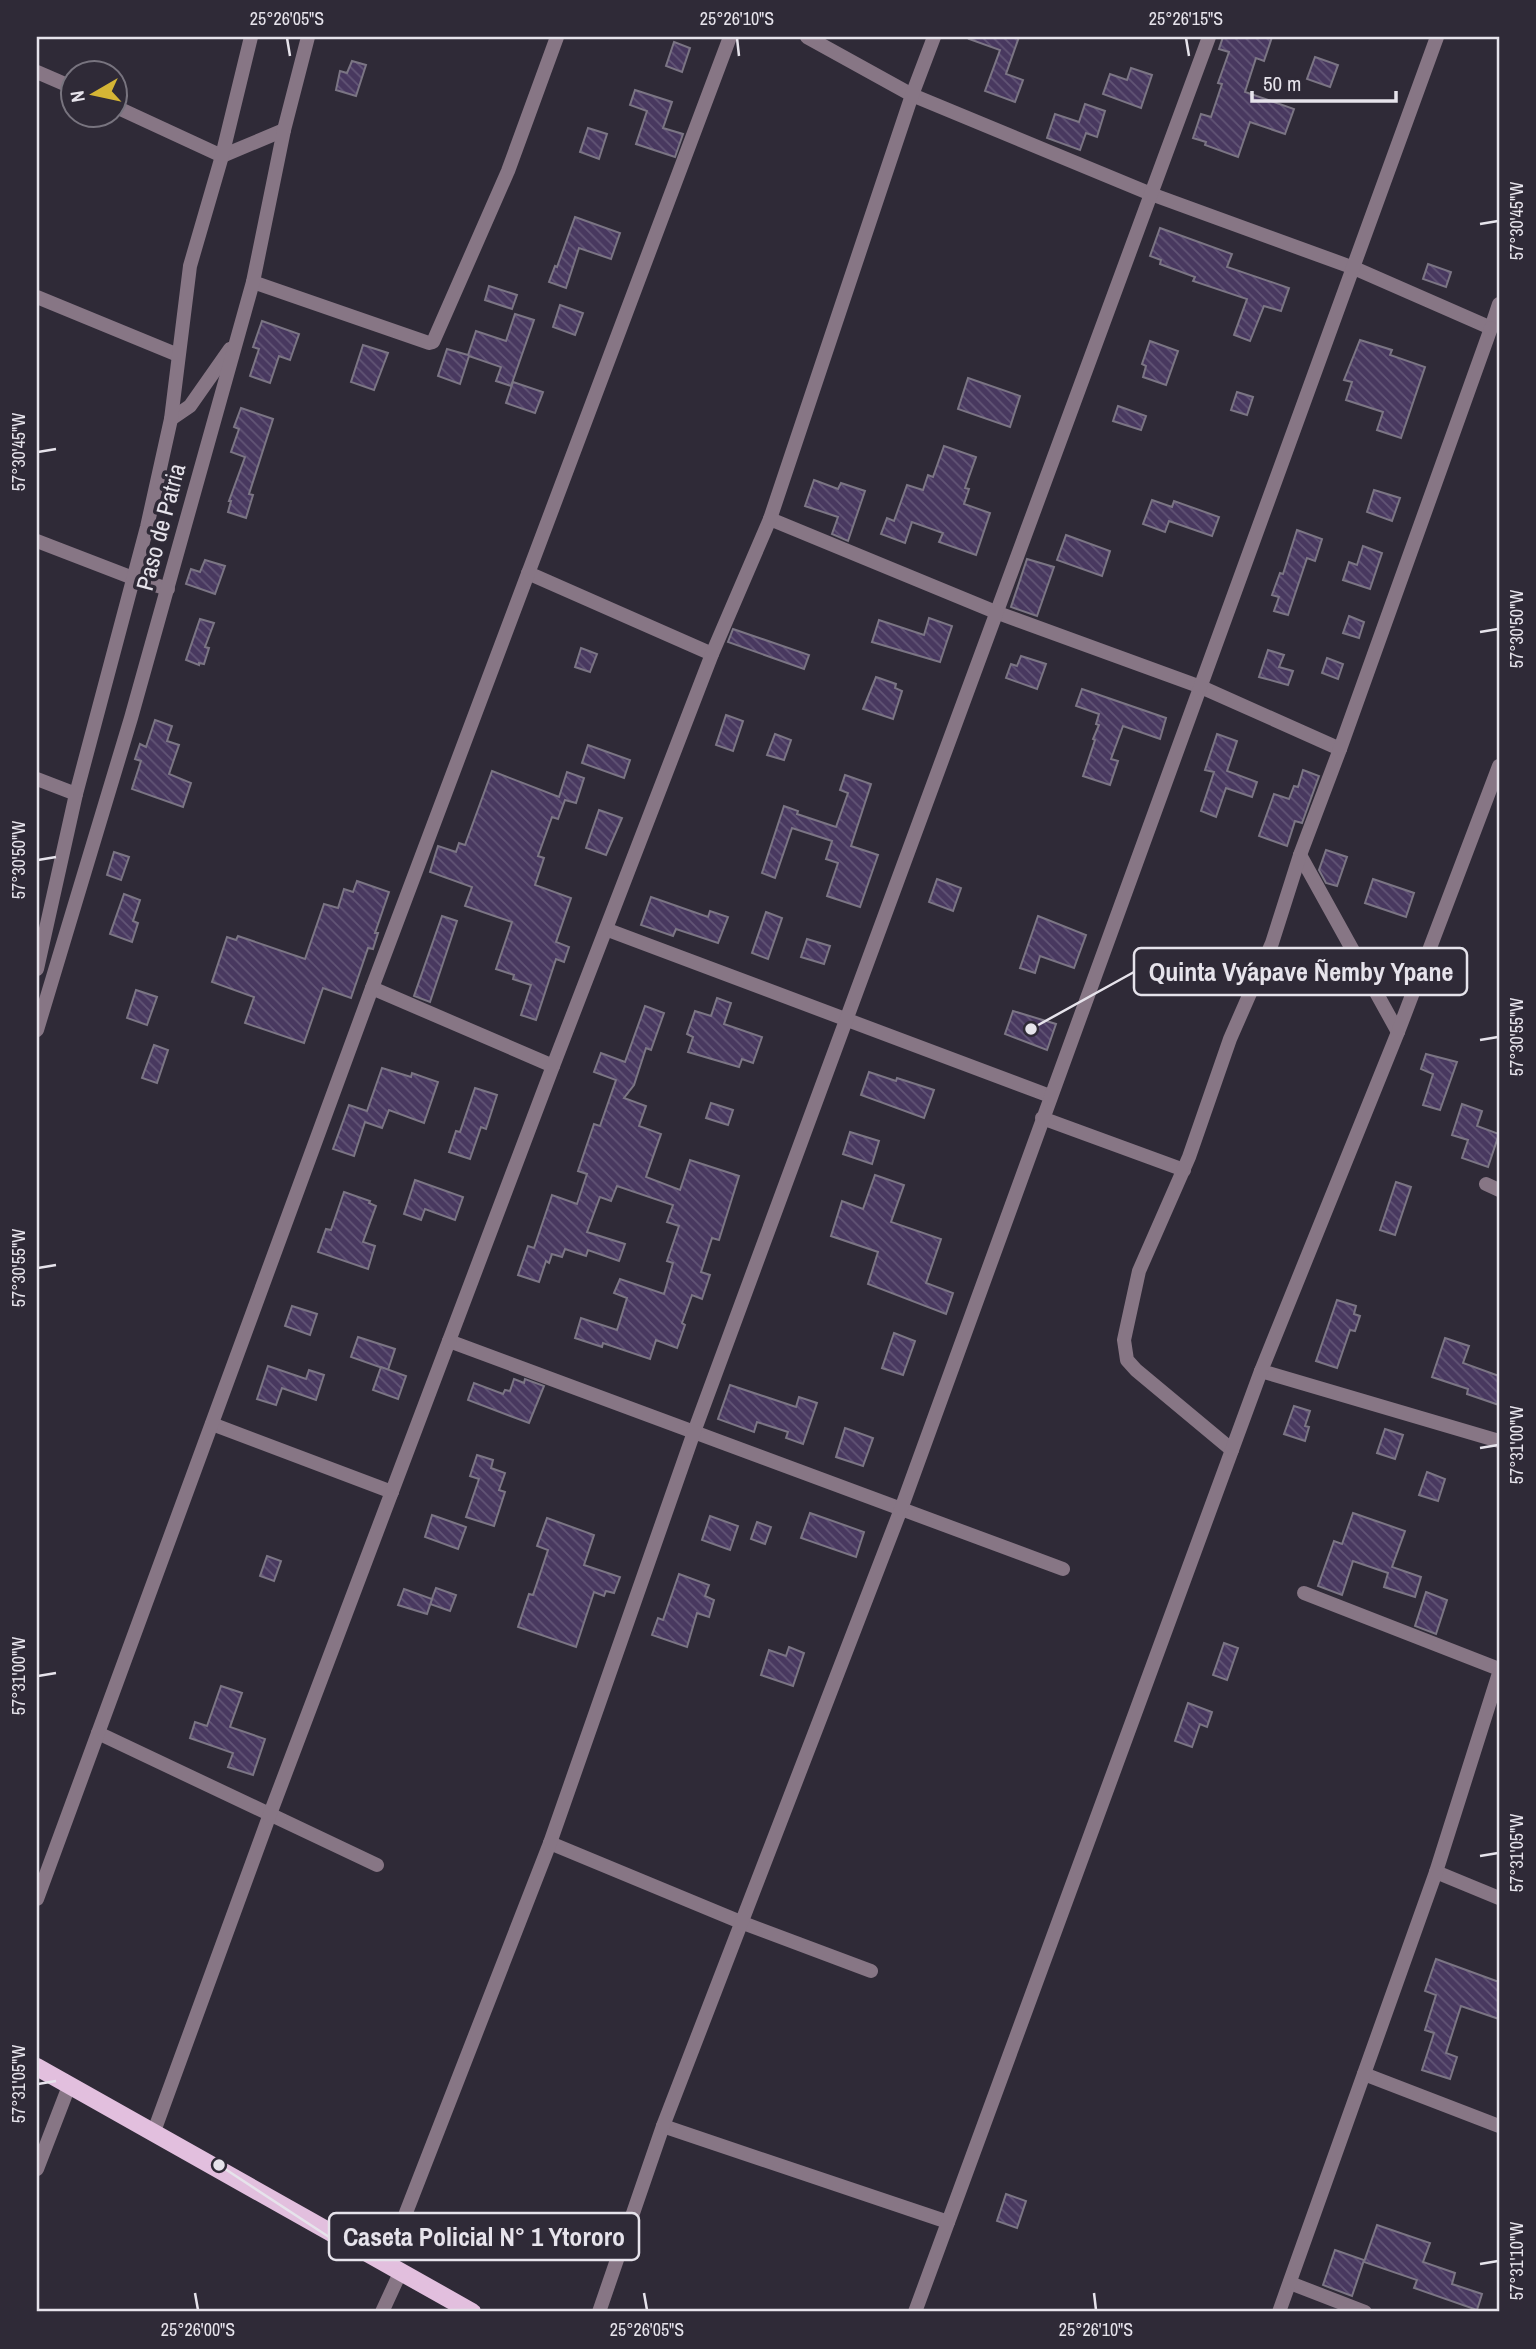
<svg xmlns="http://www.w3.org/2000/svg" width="1536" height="2349" font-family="'Archivo Narrow',sans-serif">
<defs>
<pattern id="building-back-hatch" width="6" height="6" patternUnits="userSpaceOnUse" patternTransform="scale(1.75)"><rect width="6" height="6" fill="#48385f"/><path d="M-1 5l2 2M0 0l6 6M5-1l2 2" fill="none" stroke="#625576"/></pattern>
</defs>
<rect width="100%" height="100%" fill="#2f2a37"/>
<g fill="url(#building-back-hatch)" stroke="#7b7584" stroke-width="2">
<polygon points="970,37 1019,37 1006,74 1023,80 1015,102 985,91 1000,50 969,39"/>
<polygon points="1223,37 1272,37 1264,61 1256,58 1245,92 1294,109 1285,134 1250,122 1238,157 1205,145 1206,142 1193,138 1201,114 1211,117 1222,84 1218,83 1229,52 1219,49"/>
<polygon points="674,42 690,48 682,72 666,66"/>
<polygon points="1315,57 1338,65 1330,87 1307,79"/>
<polygon points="352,61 366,65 356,96 336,90 340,71 347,73"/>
<polygon points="1131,68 1152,75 1141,108 1103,94 1110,74 1127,80"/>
<polygon points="635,90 672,102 663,128 683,134 675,157 636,144 647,111 630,105"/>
<polygon points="1085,104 1105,111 1097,137 1086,133 1080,150 1047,138 1055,114 1079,122"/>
<polygon points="588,128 607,134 599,159 580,152"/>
<polygon points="575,217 620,233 611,259 579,248 566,288 549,282 555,266 557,267"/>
<polygon points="1160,228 1232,254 1227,267 1289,288 1281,311 1264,306 1250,341 1234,335 1247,299 1193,281 1195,277 1160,264 1161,260 1150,256"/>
<polygon points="1428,264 1451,272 1446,287 1423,279"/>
<polygon points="489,286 517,295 512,309 485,300"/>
<polygon points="560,305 583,313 575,335 553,327"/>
<polygon points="515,314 534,320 511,386 496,381 501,367 469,356 460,384 438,376 447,349 468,355 476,331 506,341"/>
<polygon points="262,321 299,334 290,360 279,356 270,383 250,376 259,349 253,347"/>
<polygon points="1360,340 1392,350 1390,355 1425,367 1401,438 1377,430 1383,412 1346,400 1352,382 1344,380"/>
<polygon points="1150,341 1178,351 1166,385 1143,377 1146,366 1142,364"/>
<polygon points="363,345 388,353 374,390 351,382"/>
<polygon points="968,378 1020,396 1010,427 958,409"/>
<polygon points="513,382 543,392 535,413 506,403"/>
<polygon points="1237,392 1253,397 1247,415 1231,410"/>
<polygon points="1118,406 1146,416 1141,430 1113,421"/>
<polygon points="241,408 273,419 249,494 253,495 246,518 228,512 231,501 229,501 245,457 231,452 239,429 234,427"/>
<polygon points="944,446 976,457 965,488 969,489 964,504 990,513 976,555 939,542 943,533 912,522 905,543 881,534 887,518 894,521 907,485 923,490 928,475 933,477"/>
<polygon points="814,480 838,489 841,483 865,491 848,541 832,534 838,517 805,506"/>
<polygon points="1374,490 1400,498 1392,521 1367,512"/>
<polygon points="1152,500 1172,507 1174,501 1219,517 1212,536 1169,521 1165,532 1143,524"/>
<polygon points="1297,530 1322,539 1315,561 1307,558 1288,615 1274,611 1279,597 1272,595 1280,573 1283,574"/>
<polygon points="1066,535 1110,551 1102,576 1057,560"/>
<polygon points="1363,546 1382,553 1370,589 1343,580 1349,562 1357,565"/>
<polygon points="1027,559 1054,567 1037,616 1011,607"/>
<polygon points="205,560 225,566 215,594 186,584 191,569 200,572"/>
<polygon points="1349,616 1364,622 1359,638 1343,633"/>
<polygon points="929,618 952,626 940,662 872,642 879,620 924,635"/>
<polygon points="200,619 214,623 205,647 209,648 204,664 199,663 199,665 186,660"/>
<polygon points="733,629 809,655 804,669 728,642"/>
<polygon points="581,648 597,654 590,672 575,667"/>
<polygon points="1268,650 1284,655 1279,667 1293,671 1288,685 1259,677"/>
<polygon points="1021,656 1046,664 1037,689 1006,678 1011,664 1017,666"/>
<polygon points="1327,658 1343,664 1338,679 1322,673"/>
<polygon points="876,677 896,684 895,688 902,691 893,719 863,709"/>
<polygon points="1082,689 1166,718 1160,739 1123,726 1111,759 1118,761 1110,785 1083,776 1095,740 1093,739 1099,725 1096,724 1099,714 1076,706"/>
<polygon points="726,715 743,721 733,751 716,745"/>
<polygon points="155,720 172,726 167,741 179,745 169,774 191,783 183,807 132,789 141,761 135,759 140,744 146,747"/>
<polygon points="775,734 791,740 784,760 767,755"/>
<polygon points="1217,734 1237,741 1227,771 1257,782 1252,797 1226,788 1216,817 1201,811 1214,772 1205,770"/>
<polygon points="588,745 630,760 624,778 582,763"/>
<polygon points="1303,770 1319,776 1302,823 1295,821 1287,846 1259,836 1274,794 1289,799 1294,786 1298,787"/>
<polygon points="492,771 559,797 567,772 584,778 576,803 565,800 558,819 552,817 538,856 544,858 535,885 571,898 556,942 569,947 564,962 556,959 536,1020 521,1015 531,985 513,979 514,975 496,969 512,922 465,906 472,887 430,872 438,846 456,852 459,843 465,845"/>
<polygon points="845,775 871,784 851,846 878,855 860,907 827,896 838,863 826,859 832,841 792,828 775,878 762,873 784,806 798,811 797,814 836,827 848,793 840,790"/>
<polygon points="599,810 622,818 606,855 586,848"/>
<polygon points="1326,850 1347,857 1337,886 1326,883 1319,870"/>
<polygon points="114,852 129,857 121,880 107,875"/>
<polygon points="937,879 961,888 953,911 929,902"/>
<polygon points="1373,879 1414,893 1406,917 1365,903"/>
<polygon points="357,881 389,892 375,933 378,933 373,949 368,948 351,998 323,988 304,1043 245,1023 254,997 212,982 227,937 236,940 238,936 305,959 324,904 338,908 344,889 353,892"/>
<polygon points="124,894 140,900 133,921 138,923 132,942 110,934"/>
<polygon points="651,897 708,917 710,911 728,917 718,943 676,929 673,936 641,925"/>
<polygon points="766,912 782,918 768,959 752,953"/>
<polygon points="442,916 457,921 430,1002 414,996"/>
<polygon points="1038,916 1086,935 1074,968 1040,956 1035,973 1020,968"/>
<polygon points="807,939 830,946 824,964 801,957"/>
<polygon points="136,990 157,997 147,1025 127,1018"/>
<polygon points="717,998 731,1003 724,1024 762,1037 753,1063 742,1059 739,1067 688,1052 693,1037 687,1034 695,1011 711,1016"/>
<polygon points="645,1006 664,1013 651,1050 646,1048 634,1085 624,1098 646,1106 639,1126 661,1134 646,1177 680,1190 690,1160 739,1176 719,1240 712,1238 701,1272 710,1275 702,1299 692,1295 682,1323 685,1325 677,1348 656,1340 650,1359 603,1343 602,1347 575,1338 581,1318 617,1330 627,1298 614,1293 620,1279 664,1294 673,1263 667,1261 679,1226 667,1222 673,1205 617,1186 611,1201 600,1197 587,1232 625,1244 619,1261 588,1250 586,1256 565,1249 562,1257 552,1254 549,1263 546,1261 539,1282 518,1275 528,1246 534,1248 552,1195 577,1204 587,1174 578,1171 594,1124 600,1126 616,1080 594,1072 601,1053 625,1062"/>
<polygon points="1013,1011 1056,1024 1047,1050 1005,1034"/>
<polygon points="154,1045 168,1050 157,1083 142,1078"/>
<polygon points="1426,1054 1457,1062 1440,1110 1423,1105 1433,1074 1421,1069"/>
<polygon points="382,1068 411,1077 412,1073 438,1082 424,1123 389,1110 382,1128 365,1122 354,1156 333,1149 349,1105 367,1111"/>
<polygon points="869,1072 896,1081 897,1078 934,1090 924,1118 861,1095"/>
<polygon points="475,1088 497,1095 486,1129 481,1127 470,1159 449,1152 456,1131 460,1132"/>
<polygon points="711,1103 733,1110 728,1125 706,1118"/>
<polygon points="1462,1104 1482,1111 1477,1126 1499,1134 1488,1167 1462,1158 1468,1140 1452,1135"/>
<polygon points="850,1132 879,1141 872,1164 843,1154"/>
<polygon points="875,1175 904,1185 891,1222 941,1239 926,1283 953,1293 946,1314 868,1284 878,1252 831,1236 842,1201 863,1209"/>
<polygon points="415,1180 463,1197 455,1220 425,1209 421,1220 404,1214"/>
<polygon points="1396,1182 1411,1187 1395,1235 1380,1230"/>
<polygon points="344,1192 370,1201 369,1203 376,1206 363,1242 375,1246 368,1269 318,1252 326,1229 331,1230"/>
<polygon points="1337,1300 1356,1306 1354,1314 1360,1316 1355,1331 1350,1330 1337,1368 1316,1361"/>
<polygon points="292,1306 317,1314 310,1335 285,1326"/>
<polygon points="894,1333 915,1341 903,1375 882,1368"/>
<polygon points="358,1337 395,1349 388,1370 351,1357"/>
<polygon points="1445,1338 1469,1346 1463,1363 1499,1376 1499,1405 1467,1394 1468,1389 1432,1377"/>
<polygon points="268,1366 306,1379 309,1370 324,1375 316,1400 282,1388 276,1405 257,1399"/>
<polygon points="381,1367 406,1376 398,1399 373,1390"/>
<polygon points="514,1379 524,1383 525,1379 544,1386 529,1423 468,1400 474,1383 503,1394 505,1390 510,1391"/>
<polygon points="730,1385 796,1407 799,1397 817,1403 803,1444 786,1438 788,1432 757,1422 754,1432 718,1419"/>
<polygon points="1294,1406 1310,1411 1305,1426 1309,1427 1305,1441 1284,1434"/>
<polygon points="845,1428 873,1438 863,1466 836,1457"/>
<polygon points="1385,1429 1403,1435 1395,1459 1377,1453"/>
<polygon points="477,1455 493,1460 491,1468 505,1473 499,1490 505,1492 494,1526 466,1517 479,1479 470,1476"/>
<polygon points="1427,1472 1445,1479 1438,1501 1419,1495"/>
<polygon points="810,1513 864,1532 856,1557 801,1538"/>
<polygon points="1353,1513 1405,1531 1392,1567 1421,1577 1415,1597 1384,1587 1388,1573 1353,1561 1342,1595 1318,1586 1334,1541 1342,1544"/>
<polygon points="432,1515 466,1527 458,1549 425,1537"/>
<polygon points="710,1516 738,1526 730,1550 702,1540"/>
<polygon points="547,1518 594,1535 584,1565 620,1577 614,1593 606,1591 604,1596 594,1592 576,1647 518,1627 529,1594 533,1595 548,1550 537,1546"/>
<polygon points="757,1522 771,1527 765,1544 751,1539"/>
<polygon points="267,1556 281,1561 274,1581 260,1576"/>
<polygon points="679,1574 709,1585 705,1596 714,1600 709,1617 697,1613 687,1647 652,1635 658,1618 663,1620"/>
<polygon points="436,1588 456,1595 450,1611 430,1604"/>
<polygon points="404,1589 432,1599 427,1614 398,1605"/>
<polygon points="1426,1592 1447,1600 1436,1634 1415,1626"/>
<polygon points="1224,1643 1238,1648 1227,1680 1213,1675"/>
<polygon points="789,1647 804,1653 793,1686 761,1675 769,1650 786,1656"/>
<polygon points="221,1686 242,1693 230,1727 265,1739 253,1775 228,1767 233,1753 190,1738 195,1722 207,1726"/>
<polygon points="1188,1703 1212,1712 1207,1727 1200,1724 1192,1747 1175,1741"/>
<polygon points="1436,1959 1499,1982 1499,2019 1461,2006 1446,2053 1457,2057 1450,2079 1422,2070 1434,2033 1425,2030 1436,1995 1425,1991"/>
<polygon points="1006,2194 1026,2201 1017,2228 997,2221"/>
<polygon points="1377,2225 1430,2243 1423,2262 1455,2273 1452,2284 1482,2294 1477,2310 1414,2288 1417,2280 1364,2262"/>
<polygon points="1335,2250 1364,2260 1352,2296 1323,2285"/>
</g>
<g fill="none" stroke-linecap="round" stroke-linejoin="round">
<g stroke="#877685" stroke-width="14">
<polyline points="807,37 912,95 1151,194 1354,268 1491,328 1499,304"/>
<polyline points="37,72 74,88"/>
<polyline points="116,107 222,156 284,130"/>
<polyline points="253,282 429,343 433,342 508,171 557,37"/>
<polyline points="37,297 178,355"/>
<polyline points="171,419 190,406 230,349"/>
<polyline points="770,519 998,613 1201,687 1340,749"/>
<polyline points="37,541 133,578 168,589"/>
<polyline points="528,573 712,654"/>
<polyline points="37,779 76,794"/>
<polyline points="1300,855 1398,1032"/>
<polyline points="608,930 1050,1096"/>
<polyline points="37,969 76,794 147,527 171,419 190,266 222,156 251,37"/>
<polyline points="372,988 553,1066"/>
<polyline points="37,1030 131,718 253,282 284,130 308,37"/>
<polyline points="1042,1118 1184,1170"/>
<polyline points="1486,1184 1499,1190"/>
<polyline points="449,1341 1063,1569"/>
<polyline points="1261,1371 1499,1441"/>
<polyline points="212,1424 392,1492"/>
<polyline points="1232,1450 1136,1370 1127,1360 1124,1340 1139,1271 1189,1157 1230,1039 1272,943 1300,855 1340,749 1491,328"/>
<polyline points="1304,1593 1499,1669"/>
<polyline points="98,1733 377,1865"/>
<polyline points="550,1843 743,1923 871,1971"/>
<polyline points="1436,1872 1499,1898"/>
<polyline points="37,1899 372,988 730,37"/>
<polyline points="1364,2074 1499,2126"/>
<polyline points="663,2126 948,2222"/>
<polyline points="153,2134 270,1814 553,1066 712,654 770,519 912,95 934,37"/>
<polyline points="37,2169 69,2086"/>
<polyline points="386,2264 550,1843 694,1432 1209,37"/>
<polyline points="1290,2283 1365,2312"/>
<polyline points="382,2312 400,2273"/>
<polyline points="599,2312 663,2126 901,1509 1437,37"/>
<polyline points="915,2312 1261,1371 1398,1032 1499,766"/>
<polyline points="1279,2312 1436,1872 1499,1673"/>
</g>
<polyline stroke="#e2bfde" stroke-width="18" points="37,2067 472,2312"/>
</g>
<path fill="none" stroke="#e6e3eb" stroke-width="2.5" d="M287,38L290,56M737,38L739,56M1186,38L1189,56M1480,224L1498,221M38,452L56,449M1480,632L1498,629M38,860L56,857M1480,1040L1498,1037M38,1268L56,1265M1480,1448L1498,1445M38,1676L56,1673M1480,1856L1498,1853M38,2084L56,2081M1480,2264L1498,2261M195,2293L198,2310M644,2293L647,2310M1094,2293L1096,2310"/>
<g text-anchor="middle" stroke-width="7" stroke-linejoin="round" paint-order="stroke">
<g font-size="24" fill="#e6e3eb" stroke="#2f2a37">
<text transform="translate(161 527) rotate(-75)" y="8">Paso de Patria</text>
</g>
</g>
<path fill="none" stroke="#e6e3eb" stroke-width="2.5" d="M1031 1029L1134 972M219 2165L329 2237"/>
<g fill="#e6e3eb" stroke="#2f2a37" stroke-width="2.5">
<circle cx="1031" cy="1029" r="7"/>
<circle cx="219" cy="2165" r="7"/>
</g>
<g fill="#2f2a37" stroke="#e6e3eb" stroke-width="2.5">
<rect x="1134" y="948" width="333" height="47" rx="7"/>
<rect x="329" y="2213" width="310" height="47" rx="7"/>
</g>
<g font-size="26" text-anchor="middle" font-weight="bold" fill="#e6e3eb">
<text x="1301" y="981">Quinta Vy´apave Ñemby Ypane</text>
<text x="484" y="2246">Caseta Policial N° 1 Ytororo</text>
</g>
<rect width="1536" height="2349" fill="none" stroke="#2f2a37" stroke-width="77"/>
<g transform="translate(94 94) rotate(261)"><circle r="33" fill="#2f2a37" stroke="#78747f" stroke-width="2"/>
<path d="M0-5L12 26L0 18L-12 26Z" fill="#d5b535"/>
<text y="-10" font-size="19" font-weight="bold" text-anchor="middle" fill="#e6e3eb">N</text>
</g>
<path d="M1252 91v10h144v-10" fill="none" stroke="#e6e3eb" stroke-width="3.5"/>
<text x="1263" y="91" font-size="21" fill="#e6e3eb" stroke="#2f2a37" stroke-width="5" paint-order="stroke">50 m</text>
<rect x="38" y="38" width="1460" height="2272" fill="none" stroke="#e6e3eb" stroke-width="2.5"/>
<g font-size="18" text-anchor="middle" fill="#e6e3eb">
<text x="287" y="25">25°26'05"S</text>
<text x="737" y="25">25°26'10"S</text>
<text x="1186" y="25">25°26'15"S</text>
<text transform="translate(1517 221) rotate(-90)" y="6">57°30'45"W</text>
<text transform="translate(19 452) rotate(-90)" y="6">57°30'45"W</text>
<text transform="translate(1517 629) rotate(-90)" y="6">57°30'50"W</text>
<text transform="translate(19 860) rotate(-90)" y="6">57°30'50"W</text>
<text transform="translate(1517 1037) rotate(-90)" y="6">57°30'55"W</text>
<text transform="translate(19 1268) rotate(-90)" y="6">57°30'55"W</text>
<text transform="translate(1517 1445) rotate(-90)" y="6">57°31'00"W</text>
<text transform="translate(19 1676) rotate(-90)" y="6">57°31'00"W</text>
<text transform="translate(1517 1853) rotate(-90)" y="6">57°31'05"W</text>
<text transform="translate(19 2084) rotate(-90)" y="6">57°31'05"W</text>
<text transform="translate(1517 2261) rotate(-90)" y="6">57°31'10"W</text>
<text x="198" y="2336">25°26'00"S</text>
<text x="647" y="2336">25°26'05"S</text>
<text x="1096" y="2336">25°26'10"S</text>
</g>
</svg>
